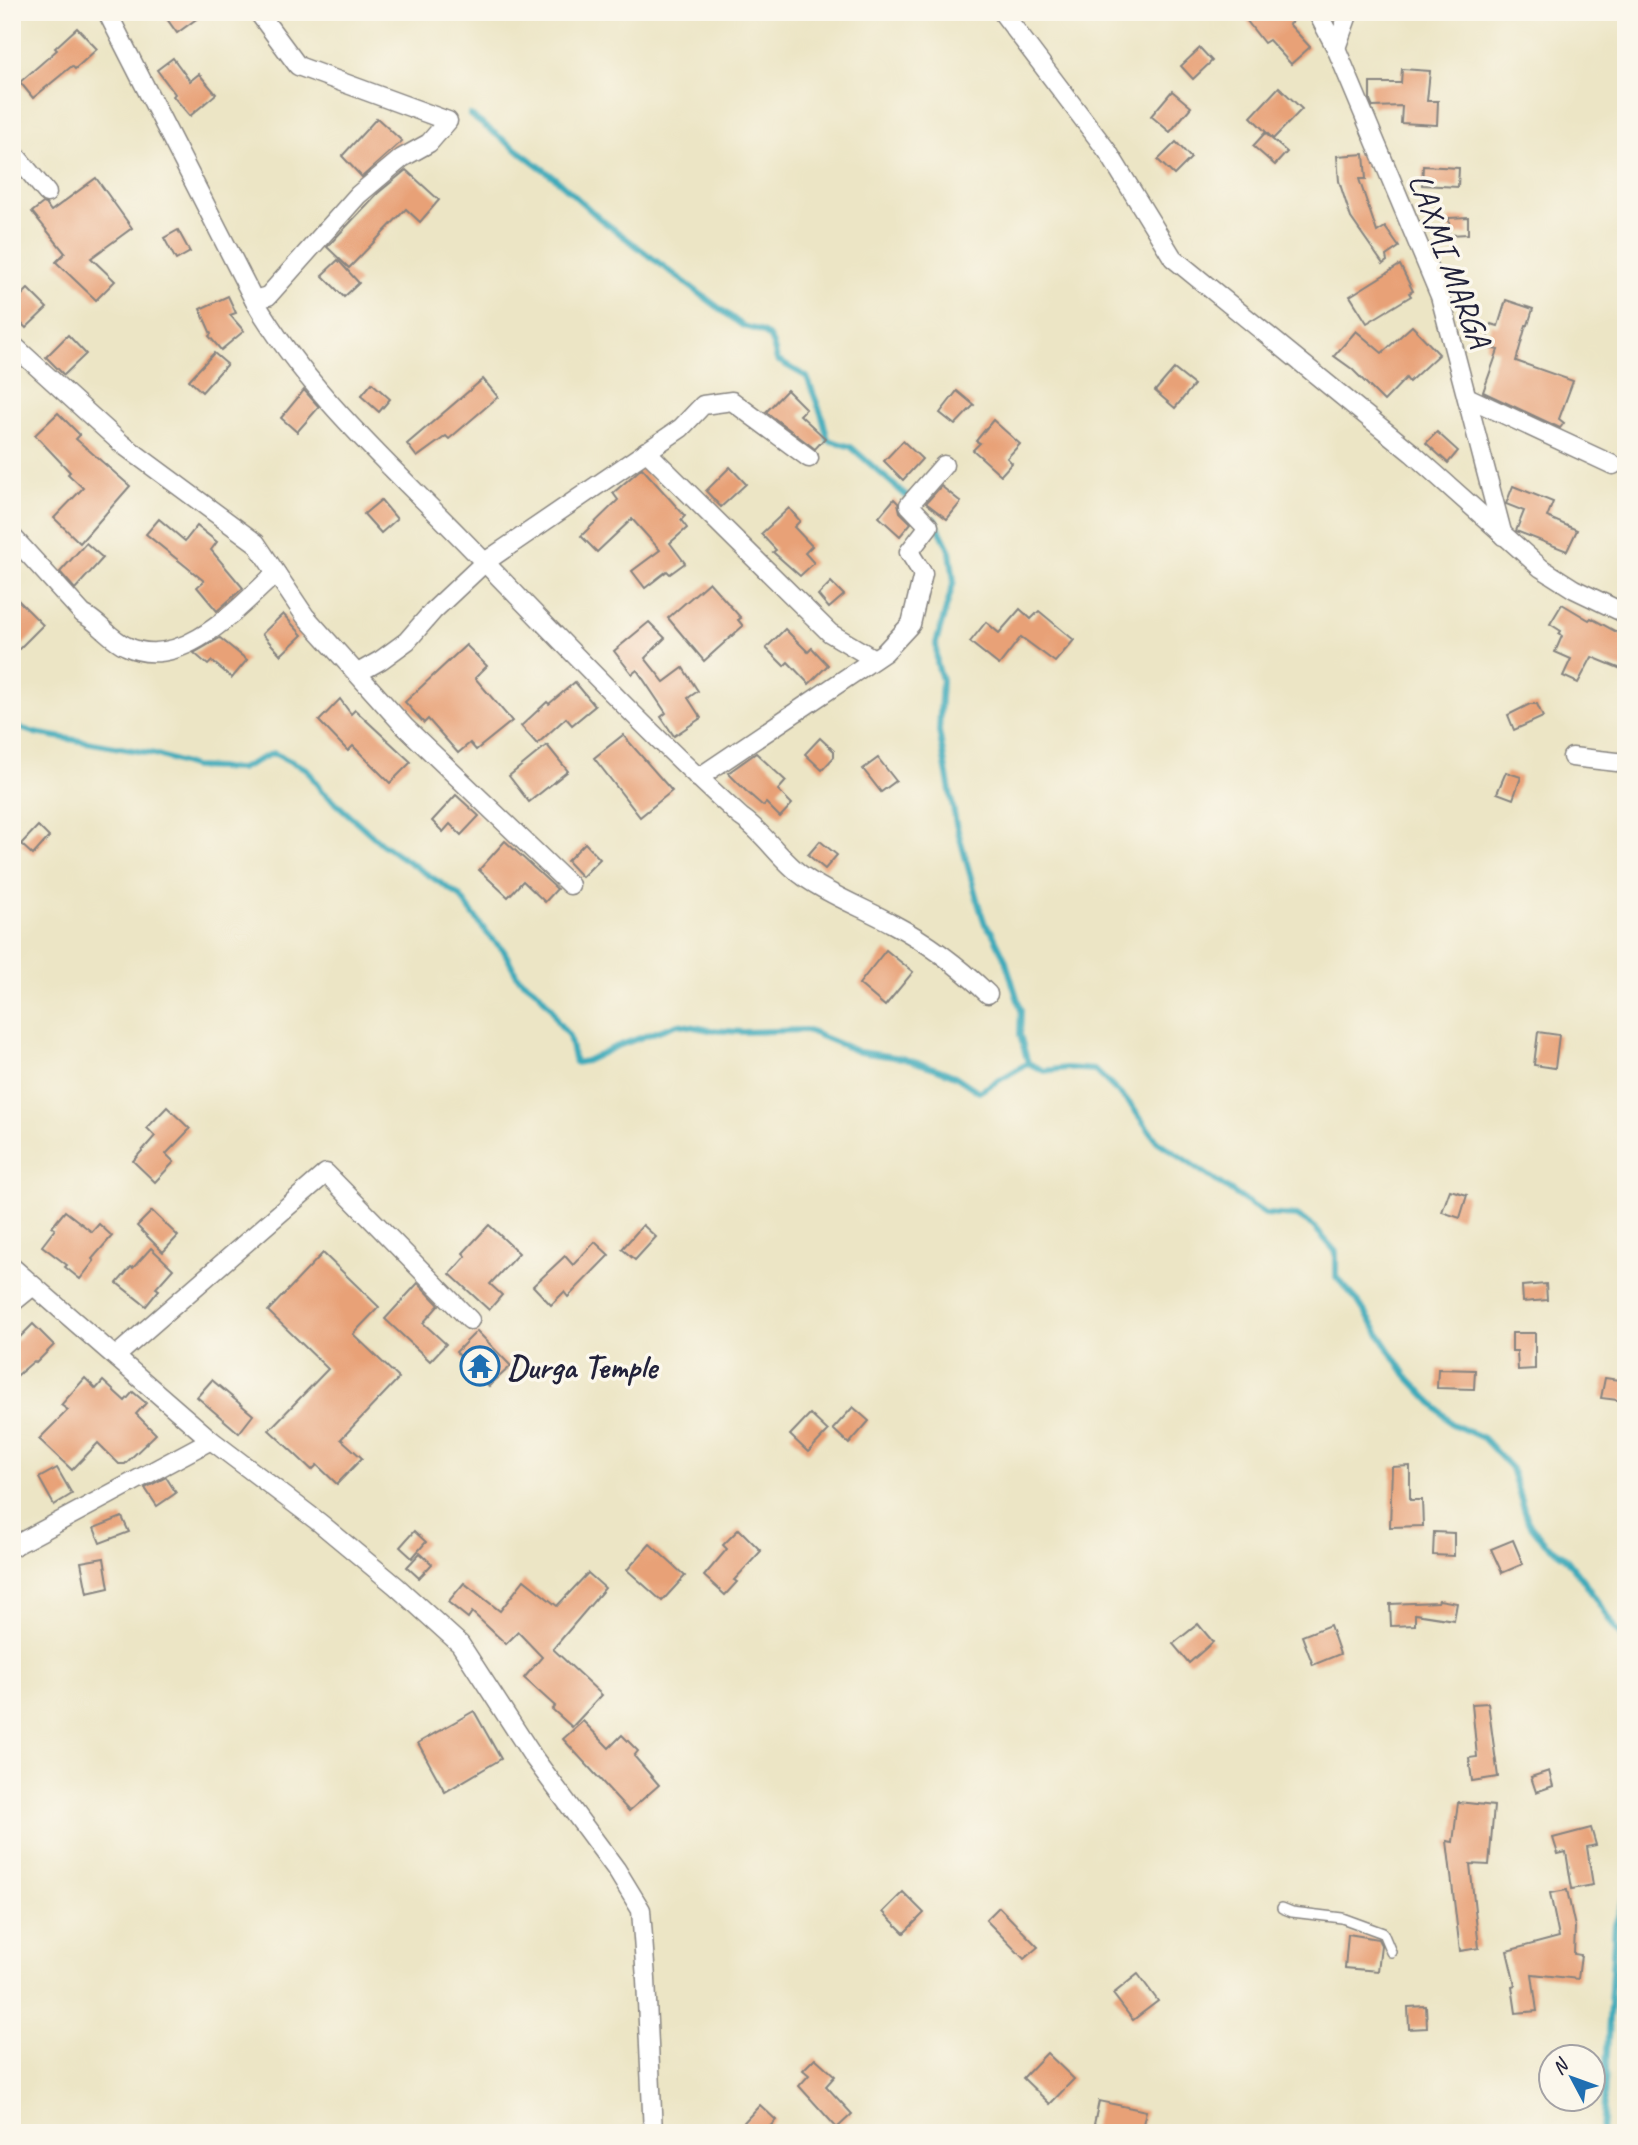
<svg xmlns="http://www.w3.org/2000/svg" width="1638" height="2145" font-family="Caveat,sans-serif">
<rect width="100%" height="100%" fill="#fbf7ec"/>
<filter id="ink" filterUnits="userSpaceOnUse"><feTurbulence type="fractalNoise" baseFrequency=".0143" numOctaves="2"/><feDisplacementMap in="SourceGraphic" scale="14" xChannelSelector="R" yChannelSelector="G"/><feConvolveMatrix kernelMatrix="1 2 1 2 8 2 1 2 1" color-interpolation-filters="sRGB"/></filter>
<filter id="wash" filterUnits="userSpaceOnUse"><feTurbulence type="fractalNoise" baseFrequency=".00686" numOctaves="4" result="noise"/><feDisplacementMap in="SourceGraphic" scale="28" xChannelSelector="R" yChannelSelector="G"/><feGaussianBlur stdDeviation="1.57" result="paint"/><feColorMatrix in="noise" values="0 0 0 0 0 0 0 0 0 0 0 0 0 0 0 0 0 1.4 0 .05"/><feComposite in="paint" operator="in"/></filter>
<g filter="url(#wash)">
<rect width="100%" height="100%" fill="#ece5c5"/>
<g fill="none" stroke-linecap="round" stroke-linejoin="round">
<g stroke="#3caaba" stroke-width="6">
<path d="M470,115L555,178L599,218L743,326C769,333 771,333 777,360L807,377L822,416L828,440L851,447L912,501"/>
<polyline points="934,519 950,551 954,581 936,643 937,663 942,680 939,731 956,824 979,906 985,924 992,932 1005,959 1014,988 1021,1010 1020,1035 1028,1063"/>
<polyline points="12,725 35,733 155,754 194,767 240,769 273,753 307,769 321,790 382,844 460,896 486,932 504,951 518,977 538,992 552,1009 557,1021 569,1036 575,1063 586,1061 615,1047 678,1024 710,1030 743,1032 806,1030 859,1052 902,1058 937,1069 955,1076 979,1092 1028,1063 1044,1071 1066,1068 1095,1070 1130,1104 1157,1141 1265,1214 1297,1216 1313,1226 1336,1252 1336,1277 1357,1300 1406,1375 1452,1424 1483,1438 1511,1468 1528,1522 1545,1543 1565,1557 1583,1580 1626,1644"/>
<polyline points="1602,2133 1615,1925 1626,1893"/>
</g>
</g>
<g id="blocks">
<g fill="#e8a177">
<polygon points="162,12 206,12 177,33"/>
<polygon points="1240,12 1304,12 1289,24 1310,47 1291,64 1269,40 1264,43"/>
<polygon points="77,28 97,49 75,69 72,66 33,98 20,82 57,50 55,48"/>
<polygon points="1200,48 1212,61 1193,79 1181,66"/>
<polygon points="173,58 190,81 199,74 216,94 190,116 173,96 175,94 157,70"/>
<polygon points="1402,69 1430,71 1427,101 1438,101 1437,125 1401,123 1402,106 1373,107 1370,100 1370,83 1401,83"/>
<polygon points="1279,87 1302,109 1273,139 1251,117"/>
<polygon points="1172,91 1191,107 1170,132 1151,116"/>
<polygon points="377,118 402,141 362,177 342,156"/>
<polygon points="1265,133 1287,152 1275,165 1253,146"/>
<polygon points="1176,142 1191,158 1174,175 1158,160"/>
<polygon points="1364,154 1366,179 1359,179 1377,232 1385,227 1399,247 1386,256 1387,261 1383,264 1351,218 1339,181 1337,156"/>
<polygon points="1423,166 1459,168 1458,187 1422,185"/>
<polygon points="406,170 439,200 420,222 406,209 349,268 327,247 378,193"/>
<polygon points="96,178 132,228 91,258 115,281 96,300 56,262 65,253 32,212 43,203 46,204 51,211"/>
<polygon points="1468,217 1468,234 1449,235 1449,218"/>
<polygon points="178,230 190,252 176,260 164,238"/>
<polygon points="338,260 359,283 344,297 322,275"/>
<polygon points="1400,265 1413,291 1409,293 1411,296 1367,323 1350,296"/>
<polygon points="28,289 47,308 26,328 12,314 12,305"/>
<polygon points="228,296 236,313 230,315 244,331 221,350 209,336 211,334 200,309"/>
<polygon points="1506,300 1533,309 1528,325 1526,325 1516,361 1573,381 1559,419 1564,423 1560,428 1483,392 1498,350 1485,347 1491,324 1498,326"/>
<polygon points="1412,326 1439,354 1409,382 1406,378 1384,401 1352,369 1334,356 1356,331 1382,353"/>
<polygon points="68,335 86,354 64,375 46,357"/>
<polygon points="214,353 227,364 202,392 189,380"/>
<polygon points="1174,369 1194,385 1175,408 1155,391"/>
<polygon points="483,379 498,397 449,439 446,436 417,457 407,444"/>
<polygon points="372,383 390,399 379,412 361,396"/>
<polygon points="304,390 319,407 297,432 281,418"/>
<polygon points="787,390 806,409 800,415 825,438 815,449 766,412"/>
<polygon points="957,391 974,405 955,425 940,413"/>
<polygon points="58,413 80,435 76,439 130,486 80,543 54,518 83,488 68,474 70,472 35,435"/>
<polygon points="993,420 1020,444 1007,458 1012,463 1001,475 973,450 980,443 976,441"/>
<polygon points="1437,432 1458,451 1448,463 1426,443"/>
<polygon points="903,441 922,459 903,480 884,461"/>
<polygon points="730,467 746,484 721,507 706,491"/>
<polygon points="642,468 685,516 681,520 687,528 670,543 685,563 670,574 667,571 645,588 632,571 660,550 632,519 597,552 581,536 618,500 613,493"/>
<polygon points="941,486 961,502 947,519 926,503"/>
<polygon points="1513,486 1553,502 1547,517 1577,530 1567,551 1516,531 1524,511 1506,504"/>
<polygon points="894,499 898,503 900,512 911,523 900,536 879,517"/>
<polygon points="381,500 397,519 381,533 364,514"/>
<polygon points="789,508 800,521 794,527 812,546 805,553 814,563 800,576 773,552 776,550 761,534"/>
<polygon points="159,519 185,541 197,526 217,542 211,550 243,588 217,611 197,587 204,581 146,534"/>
<polygon points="86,543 103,558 75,589 60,572"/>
<polygon points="709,582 741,618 738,620 743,626 704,661 668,618"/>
<polygon points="831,582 844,595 829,608 818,595"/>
<polygon points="12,594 43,625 12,656"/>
<polygon points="1562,604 1589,620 1591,618 1626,637 1626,671 1592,657 1578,683 1563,676 1571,659 1555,652 1562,636 1559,634 1561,631 1550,624"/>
<polygon points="1020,609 1031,619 1039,611 1074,640 1055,662 1021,637 999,665 970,642 986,622 999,633"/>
<polygon points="283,614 302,635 281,655 262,634"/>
<polygon points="649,622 665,638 645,658 664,682 683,668 698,691 688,698 701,718 674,736 661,717 666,713 637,670 632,674 614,651"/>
<polygon points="785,629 808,652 812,648 828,665 809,684 788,662 784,666 766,648"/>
<polygon points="220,638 247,660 232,678 212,661 208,665 194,653"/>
<polygon points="466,645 487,666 475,678 512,721 476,750 470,743 458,753 428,719 424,723 405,702"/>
<polygon points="575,682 595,706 572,725 566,718 537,744 521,726 547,702 549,704"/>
<polygon points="340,699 351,714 355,710 411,762 390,783 353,746 348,751 319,721"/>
<polygon points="1530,704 1537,704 1543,717 1514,730 1508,715"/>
<polygon points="623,735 672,791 640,817 594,758"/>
<polygon points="820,738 834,751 834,757 822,770 805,754"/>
<polygon points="547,745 568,771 529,802 509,776"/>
<polygon points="756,753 786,781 778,790 792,804 780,817 766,803 763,806 746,791 728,773"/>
<polygon points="878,758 896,781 881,792 863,769"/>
<polygon points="1506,772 1521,777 1513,799 1497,793"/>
<polygon points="456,795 479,816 461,835 450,824 443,832 432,821"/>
<polygon points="38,826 49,837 33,855 21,844"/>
<polygon points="505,841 557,889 545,902 523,881 508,897 479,870"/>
<polygon points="820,841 837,855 825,869 808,855"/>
<polygon points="585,843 600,859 582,877 567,861"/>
<polygon points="886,950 913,972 885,1006 859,984"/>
<polygon points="1538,1032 1559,1035 1555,1068 1534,1065"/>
<polygon points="167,1107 190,1129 166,1154 174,1162 155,1182 133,1161 155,1136 147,1128"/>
<polygon points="1450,1190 1467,1195 1460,1218 1442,1212"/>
<polygon points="65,1211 92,1232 99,1224 112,1236 92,1259 94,1261 80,1279 65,1267 67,1265 42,1246 55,1229 52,1227"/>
<polygon points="152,1211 178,1236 163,1252 137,1226"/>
<polygon points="489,1225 519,1253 490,1284 502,1295 489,1310 450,1274 466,1256 463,1253"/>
<polygon points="643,1225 656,1237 635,1260 622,1249"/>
<polygon points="595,1242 609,1255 568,1297 564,1292 551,1305 533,1286 565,1256 573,1265"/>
<polygon points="151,1248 173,1269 156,1288 159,1290 146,1306 117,1283 131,1267 133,1268"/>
<polygon points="323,1253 379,1307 353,1334 399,1378 341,1439 362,1458 337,1484 317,1465 312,1470 269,1430 328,1369 268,1311"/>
<polygon points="418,1283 439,1305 423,1323 446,1344 430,1361 385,1319"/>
<polygon points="1546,1284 1547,1300 1523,1302 1522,1286"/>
<polygon points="33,1324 54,1345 36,1363 34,1361 12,1380 12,1345"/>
<polygon points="477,1331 511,1366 489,1386 456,1352"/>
<polygon points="1512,1333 1535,1333 1535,1369 1518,1370 1517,1351 1512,1351"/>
<polygon points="1438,1369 1475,1370 1474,1389 1437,1388"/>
<polygon points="85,1378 96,1389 103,1381 125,1401 133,1392 146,1403 136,1414 156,1434 125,1464 119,1464 98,1443 72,1470 39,1439 68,1410 61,1405"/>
<polygon points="1605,1378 1626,1381 1626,1401 1601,1398"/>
<polygon points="212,1380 253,1415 239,1433 197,1397"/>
<polygon points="853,1407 869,1421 849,1444 833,1429"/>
<polygon points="810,1414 828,1431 808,1452 790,1435"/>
<polygon points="1410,1466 1410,1500 1422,1500 1423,1526 1390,1527 1392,1467"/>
<polygon points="57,1468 72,1494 54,1505 39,1478"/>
<polygon points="166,1477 176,1493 157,1506 145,1488"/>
<polygon points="122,1517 129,1532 100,1543 94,1528"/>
<polygon points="739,1529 761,1551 734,1580 737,1582 725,1595 704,1576 727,1549 723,1545"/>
<polygon points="414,1531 426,1542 412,1558 400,1547"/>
<polygon points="1434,1532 1454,1533 1454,1556 1433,1555"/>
<polygon points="1513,1540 1523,1564 1502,1573 1491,1549"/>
<polygon points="650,1544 685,1576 662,1601 627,1570"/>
<polygon points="420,1553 432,1564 419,1578 407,1567"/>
<polygon points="104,1558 109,1588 87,1593 81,1562"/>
<polygon points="588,1573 605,1588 553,1649 602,1695 572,1727 552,1709 555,1706 524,1678 542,1657 518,1632 506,1644 472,1612 468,1618 448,1602 464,1583 500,1611 524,1580 557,1606"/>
<polygon points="1439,1600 1457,1603 1454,1620 1415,1614 1415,1625 1391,1626 1390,1604 1438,1602"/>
<polygon points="1198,1624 1213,1642 1189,1663 1173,1644"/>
<polygon points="1330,1625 1340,1654 1313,1665 1302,1636"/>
<polygon points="1488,1703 1498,1777 1472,1781 1469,1758 1477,1757 1472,1704"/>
<polygon points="474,1711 501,1759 445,1792 418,1743"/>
<polygon points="583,1721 609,1748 622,1735 638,1751 634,1756 659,1785 629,1811 563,1739"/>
<polygon points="1549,1771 1553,1786 1536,1792 1531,1777"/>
<polygon points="1458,1802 1494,1806 1489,1865 1470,1864 1479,1948 1460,1951 1447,1841 1453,1842"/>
<polygon points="1591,1828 1596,1845 1587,1847 1593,1885 1572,1889 1566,1852 1558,1854 1553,1838"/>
<polygon points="1567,1890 1575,1927 1574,1954 1581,1955 1578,1979 1532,1974 1537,2011 1516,2013 1512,1986 1515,1985 1507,1951 1559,1937 1550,1893"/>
<polygon points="903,1892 924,1913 904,1933 883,1912"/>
<polygon points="999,1907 1038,1947 1024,1959 986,1920"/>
<polygon points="1348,1934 1378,1939 1381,1945 1378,1971 1345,1968"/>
<polygon points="1138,1974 1158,2001 1133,2020 1113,1994"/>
<polygon points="1426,2006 1427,2028 1409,2029 1408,2007"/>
<polygon points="1047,2053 1074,2079 1050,2104 1023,2078"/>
<polygon points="815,2058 835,2076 826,2086 852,2114 837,2128 799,2086 809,2075 803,2070"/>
<polygon points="1099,2101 1146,2111 1141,2133 1110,2133 1093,2129"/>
<polygon points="760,2105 776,2120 764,2133 734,2133"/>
</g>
</g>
</g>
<g filter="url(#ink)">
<use href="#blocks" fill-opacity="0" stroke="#878480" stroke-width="2"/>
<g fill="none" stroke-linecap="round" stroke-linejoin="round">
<g stroke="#878480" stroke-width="12">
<polyline id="service" points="1282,1908 1292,1912 1342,1918 1383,1933 1391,1952"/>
</g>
<g stroke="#878480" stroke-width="21">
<g id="minor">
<path d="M107,12L254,300C307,391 390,465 463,540C554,633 644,729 741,817C765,833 779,859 803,876C827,894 866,909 893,924C927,942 960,967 988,994"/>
<polyline points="1002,12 1108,152 1173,258 1412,453 1541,568 1574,589 1626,614"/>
<polyline points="1317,12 1336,48 1440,296 1503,536"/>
<polyline points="1336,48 1349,12"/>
<polyline points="12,151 47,193"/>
<polyline points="254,300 268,296 358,195 402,158 429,143 448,121 298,66 258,12"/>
<polyline points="12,344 122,444 256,543 305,616 405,727 570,885"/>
<polyline points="1467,397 1613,465"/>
<polyline points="646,451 830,633 874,659"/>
<path d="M12,536L83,614C99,622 110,639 126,646C181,673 239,607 276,573"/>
<polyline points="358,673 381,660 407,641 433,611 485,562 681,428 703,405 732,401 809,458"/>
<polyline points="1572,757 1626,763"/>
<polyline points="698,778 885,652 911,624 923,574 909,552 929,526 909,505 944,465"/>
<polyline points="12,1267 211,1440 320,1523 396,1586 460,1644 534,1758 616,1869 641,1910 646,1979 653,2133"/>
<polyline points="12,1303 33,1286"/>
<polyline points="116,1356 326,1173 470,1320"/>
<polyline points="12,1547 211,1440"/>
</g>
</g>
<use href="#service" stroke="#fff" stroke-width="9"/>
<use href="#minor" stroke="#fff" stroke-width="18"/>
</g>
</g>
<defs>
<g id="temple-ring" transform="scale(2.0125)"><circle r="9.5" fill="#fbf7ec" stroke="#1f6fb2" stroke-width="1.5"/><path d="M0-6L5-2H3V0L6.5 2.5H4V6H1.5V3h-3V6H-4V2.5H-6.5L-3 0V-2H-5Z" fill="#1f6fb2"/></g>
</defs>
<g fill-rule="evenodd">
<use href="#temple-ring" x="480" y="1366"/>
</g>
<g text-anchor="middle" stroke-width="7" stroke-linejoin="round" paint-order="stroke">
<g font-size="33" fill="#22223b" stroke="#fbf7ec">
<text transform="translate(1451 260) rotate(70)" y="12">LAXMI MARGA</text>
</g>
<g font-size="33" font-weight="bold" fill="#22223b" stroke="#fbf7ec" text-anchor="start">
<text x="507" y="1378">Durga Temple</text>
</g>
</g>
<rect width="1638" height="2145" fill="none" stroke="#fbf7ec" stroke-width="42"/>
<g transform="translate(1572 2078) rotate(311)"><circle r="33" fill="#fbf7ec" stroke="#a4a2a5" stroke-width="2"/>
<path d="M0-5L12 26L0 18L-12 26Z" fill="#1f6fb2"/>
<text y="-10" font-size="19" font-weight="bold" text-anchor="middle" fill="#22223b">N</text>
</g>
</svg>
